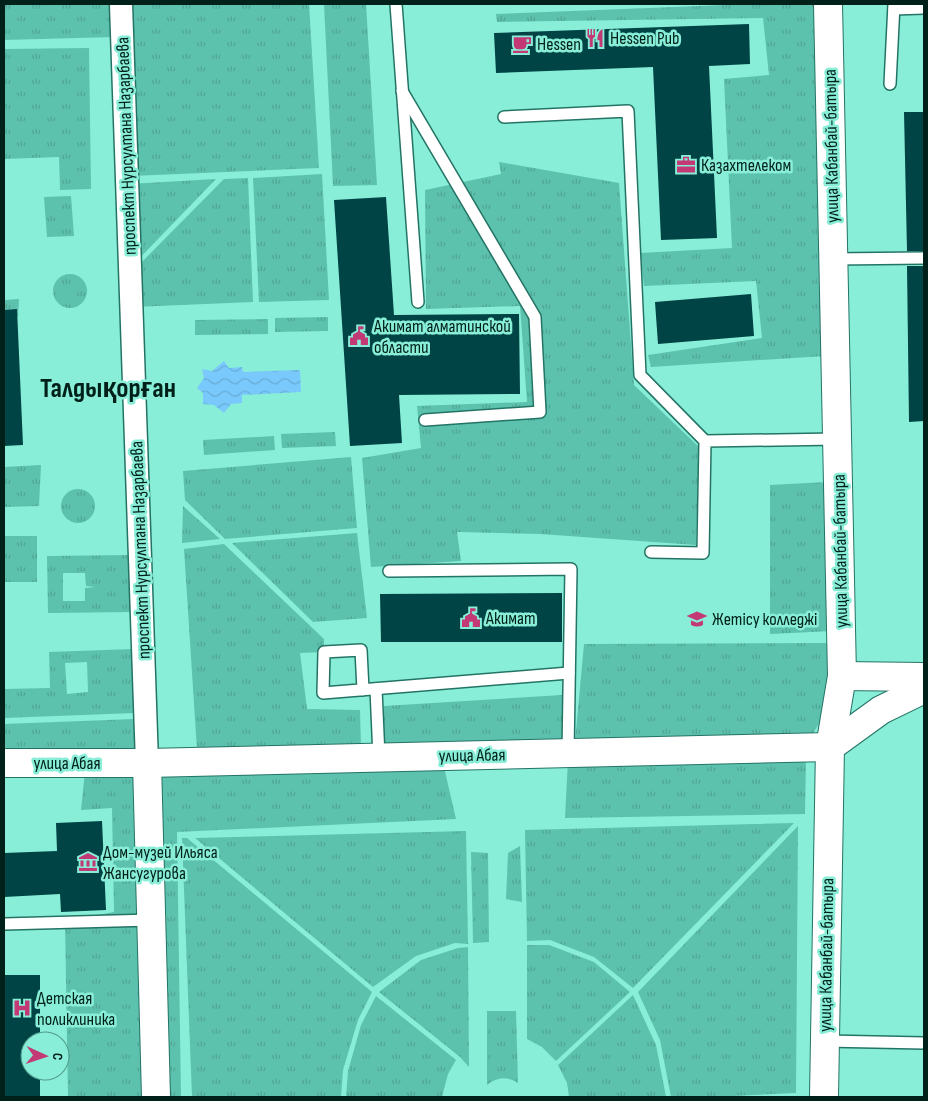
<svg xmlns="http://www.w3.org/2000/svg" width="928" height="1101" font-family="'Sofia Sans Condensed',sans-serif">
<defs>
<pattern id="grass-tufts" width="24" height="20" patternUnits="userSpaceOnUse" patternTransform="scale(1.25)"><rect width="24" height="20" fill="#5dc2ad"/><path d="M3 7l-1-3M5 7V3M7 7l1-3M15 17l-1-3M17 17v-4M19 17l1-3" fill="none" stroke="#4fa694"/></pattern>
<pattern id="water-waves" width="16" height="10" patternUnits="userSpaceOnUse" patternTransform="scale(1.25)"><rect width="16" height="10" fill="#79c9fc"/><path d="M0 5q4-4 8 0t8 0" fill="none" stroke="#67acd7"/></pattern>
</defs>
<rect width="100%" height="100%" fill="#89eed7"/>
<g fill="url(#grass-tufts)" fill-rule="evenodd">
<polygon points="4,4 115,4 116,37 4,40"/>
<polygon points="128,4 309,4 319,168 131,176"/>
<polygon points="324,4 366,4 377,185 333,186"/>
<polygon points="751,4 817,4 825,356 651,367 648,355 762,338 756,281 644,286 640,253 732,248 724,79 769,75 763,18 497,22 496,14"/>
<polygon points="89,48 91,189 60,190 59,157 4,159 4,49"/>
<polygon points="499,162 619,183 634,385 699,447 696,545 540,534 457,532 461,561 371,567 362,458 421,448 417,406 527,402 520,306 426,309 425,190 501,174"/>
<polygon points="322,174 329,300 259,302 253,178"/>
<polygon points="248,178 253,302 133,307 130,274 224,179"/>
<polygon points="216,179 132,266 129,184"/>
<polygon points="71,196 74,236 47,237 44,197"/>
<circle cx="70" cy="291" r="17"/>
<polygon points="19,299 18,317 4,318 4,300"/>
<polygon points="328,317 328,331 275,332 275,318"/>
<polygon points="268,319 268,334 195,335 195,320"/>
<polygon points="335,432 336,446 282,448 281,434"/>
<polygon points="274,436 275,450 204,455 203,440"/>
<polygon points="351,457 357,528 225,539 185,500 183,471"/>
<polygon points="41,465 39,506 4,507 4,467"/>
<polygon points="827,482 832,631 770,634 770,485"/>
<circle cx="78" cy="506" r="17"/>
<polygon points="183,506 220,539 182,543"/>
<polygon points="357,533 367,618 313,622 232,543"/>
<rect x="4" y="536" width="33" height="46"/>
<polygon points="224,544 324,639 324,652 300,653 307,709 360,710 361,749 197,750 184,549"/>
<path d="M132,555L133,612L48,613L47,556ZM63,573H85L86,586L95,587L85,588V601H63Z"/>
<polygon points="832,643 822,719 810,738 575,742 584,644"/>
<path d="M133,649L135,713L4,718V689L50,688L49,652ZM87,662L88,692L67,694L65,663Z"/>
<polygon points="562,695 564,747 384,751 384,706"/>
<polygon points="134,719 138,757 4,756 4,724"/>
<polygon points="806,758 805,814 565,818 568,760"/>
<polygon points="443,763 456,819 177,832 181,1097 165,1097 158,770"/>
<polygon points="85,771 135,773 143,1097 68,1097 65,921 114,912 112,808 81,810"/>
<polygon points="794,823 633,988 594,957 550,940 527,941 525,830"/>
<polygon points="798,826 796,1093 712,1097 671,1097 660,1040 638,992"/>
<polygon points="466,831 468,944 455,943 416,956 373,987 195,838"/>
<polygon points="182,838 187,838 372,992 358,1020 343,1070 341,1097 192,1097"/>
<polygon points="520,846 522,902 506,899 508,853"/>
<polygon points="471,852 488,853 489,942 473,943"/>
<polygon points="527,945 549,945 594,962 630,992 556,1061 542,1047 527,1039"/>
<polygon points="468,947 469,1067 460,1057 379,992 421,960 458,948"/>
<polygon points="633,995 656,1045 666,1097 569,1097 567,1083 558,1065"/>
<polygon points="376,996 456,1060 448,1074 442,1097 346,1097 348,1071 361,1025"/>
<path d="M487,1011H516L518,1083C507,1076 497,1077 487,1085Z"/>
</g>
<polygon fill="url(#water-waves)" points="224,361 229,368 242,367 243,372 300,370 301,392 242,395 242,403 231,404 224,413 214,405 203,404 203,393 197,388 204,378 202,369 212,371"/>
<g fill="#004446">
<polygon points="749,24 750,64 709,66 717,238 661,240 653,67 496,73 494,33"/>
<polygon points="904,112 924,112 924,251 907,251"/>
<polygon points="386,197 394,315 519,314 520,394 399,395 402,443 350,446 334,200"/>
<polygon points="924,266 924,421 909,422 907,266"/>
<polygon points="751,294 754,336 658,344 655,302"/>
<polygon points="17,309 23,445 4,446 4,310"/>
<polygon points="562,593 562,642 381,642 380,594"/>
<polygon points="102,821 106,910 61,912 60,894 4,897 4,853 57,851 56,823"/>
<polygon points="4,975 40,975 40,1041 30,1041 30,1071 40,1071 40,1097 4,1097"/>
</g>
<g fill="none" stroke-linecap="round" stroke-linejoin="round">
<g stroke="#247465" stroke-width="14">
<g id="lane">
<polyline points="396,4 418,302"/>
<polyline points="894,9 924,8"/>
<polyline points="890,84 894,4"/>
<polyline points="402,91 535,317 540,412 425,420"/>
<polyline points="504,117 628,111 640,375 705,441"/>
<polyline points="833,259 924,258"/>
<polyline points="651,552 703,553 705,441 837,439"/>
<polyline points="389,571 571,569 568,753"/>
<polyline points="376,689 379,757"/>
<polyline points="363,690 361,650 324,652 323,693 569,673"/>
<polyline points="4,924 151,920"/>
<polyline points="825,1041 924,1043"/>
</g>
</g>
<g stroke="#247465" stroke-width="25">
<polyline id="street" points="121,4 147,763"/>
</g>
<g stroke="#247465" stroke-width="30">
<g id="secondary">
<polyline points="842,676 924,677"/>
<polyline points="4,763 147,763 830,747 881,710 924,689"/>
<polyline points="147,763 156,1097"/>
<polyline points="824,1097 830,747 842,676 828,4"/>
</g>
</g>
<use href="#lane" stroke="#fff" stroke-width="11"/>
<use href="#street" stroke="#fff" stroke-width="22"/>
<use href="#secondary" stroke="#fff" stroke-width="28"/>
</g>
<defs>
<g id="restaurant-bare" transform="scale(1.5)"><path d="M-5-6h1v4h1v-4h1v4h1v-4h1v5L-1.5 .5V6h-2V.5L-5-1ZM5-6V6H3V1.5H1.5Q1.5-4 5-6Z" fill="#c23975" stroke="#89eed7" stroke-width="2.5" paint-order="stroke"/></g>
<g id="cafe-bare" transform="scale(1.5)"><path d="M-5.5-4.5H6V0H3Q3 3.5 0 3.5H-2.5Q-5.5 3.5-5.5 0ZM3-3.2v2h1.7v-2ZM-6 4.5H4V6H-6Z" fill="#c23975" stroke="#89eed7" stroke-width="2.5" paint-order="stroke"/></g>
<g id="office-bare" transform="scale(1.5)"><path d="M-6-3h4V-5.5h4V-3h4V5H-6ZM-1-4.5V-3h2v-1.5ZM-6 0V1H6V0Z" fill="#c23975" stroke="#89eed7" stroke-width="2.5" paint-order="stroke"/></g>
<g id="civic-bare" transform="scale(1.5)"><path d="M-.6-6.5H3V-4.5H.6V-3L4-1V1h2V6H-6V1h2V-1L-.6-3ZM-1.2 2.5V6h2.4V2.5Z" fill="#c23975" stroke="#89eed7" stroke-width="2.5" paint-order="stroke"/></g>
<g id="university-bare" transform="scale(1.5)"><path d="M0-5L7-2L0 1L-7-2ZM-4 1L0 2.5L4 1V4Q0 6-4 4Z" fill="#c23975" stroke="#89eed7" stroke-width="2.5" paint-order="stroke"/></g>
<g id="museum-bare" transform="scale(1.5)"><path d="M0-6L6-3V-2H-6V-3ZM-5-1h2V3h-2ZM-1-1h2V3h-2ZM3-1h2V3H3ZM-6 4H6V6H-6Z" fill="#c23975" stroke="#89eed7" stroke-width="2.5" paint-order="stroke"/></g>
<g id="hospital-bare" transform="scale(1.5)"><path d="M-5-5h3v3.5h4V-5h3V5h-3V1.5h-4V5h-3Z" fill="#c23975" stroke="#89eed7" stroke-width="2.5" paint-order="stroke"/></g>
</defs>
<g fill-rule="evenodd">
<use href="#restaurant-bare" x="595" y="38"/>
<use href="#cafe-bare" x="522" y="44"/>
<use href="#office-bare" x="686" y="165"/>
<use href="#civic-bare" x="359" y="336"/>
<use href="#civic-bare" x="471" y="618"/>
<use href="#university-bare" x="697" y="619"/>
<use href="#museum-bare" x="88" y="862"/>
<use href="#hospital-bare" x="22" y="1008"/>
</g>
<g text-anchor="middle" stroke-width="5" stroke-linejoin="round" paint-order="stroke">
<g font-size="18" fill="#00201a" stroke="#89eed7" text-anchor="start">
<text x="610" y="44">Hessen Pub</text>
<text x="537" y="50">Hessen</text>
<text x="701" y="171">Казахтелеком</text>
<text x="374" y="332">Акимат алматинской<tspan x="374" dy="21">области</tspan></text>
<text x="486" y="624">Акимат</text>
<text x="712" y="625">Жетісу колледжі</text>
<text x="103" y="858">Дом-музей Ильяса<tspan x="103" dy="21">Жансугурова</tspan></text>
<text x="37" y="1004">Детская<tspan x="37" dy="21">поликлиника</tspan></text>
</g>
<g font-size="18" fill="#00201a" stroke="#89eed7">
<text transform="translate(126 146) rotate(-92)" y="6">проспект Нурсултана Назарбаева</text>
<text transform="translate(831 146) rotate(-91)" y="6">улица Кабанбай-батыра</text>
<text transform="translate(140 550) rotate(-92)" y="6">проспект Нурсултана Назарбаева</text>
<text transform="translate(840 551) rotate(-91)" y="6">улица Кабанбай-батыра</text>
<text transform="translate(472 755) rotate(-1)" y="6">улица Абая</text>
<text x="67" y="769">улица Абая</text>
<text transform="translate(826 955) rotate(-89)" y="6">улица Кабанбай-батыра</text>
</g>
<g font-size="28" font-weight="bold" fill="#00201a" stroke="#89eed7">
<text x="108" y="397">Талдықорған</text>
</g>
</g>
<rect width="928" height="1101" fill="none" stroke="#00201a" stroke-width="10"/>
<g transform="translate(45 1056) rotate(93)"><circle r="24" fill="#89eed7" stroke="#529c8b"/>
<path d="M0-4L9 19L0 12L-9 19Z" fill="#c23975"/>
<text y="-8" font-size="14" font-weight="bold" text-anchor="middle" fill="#00201a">С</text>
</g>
</svg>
